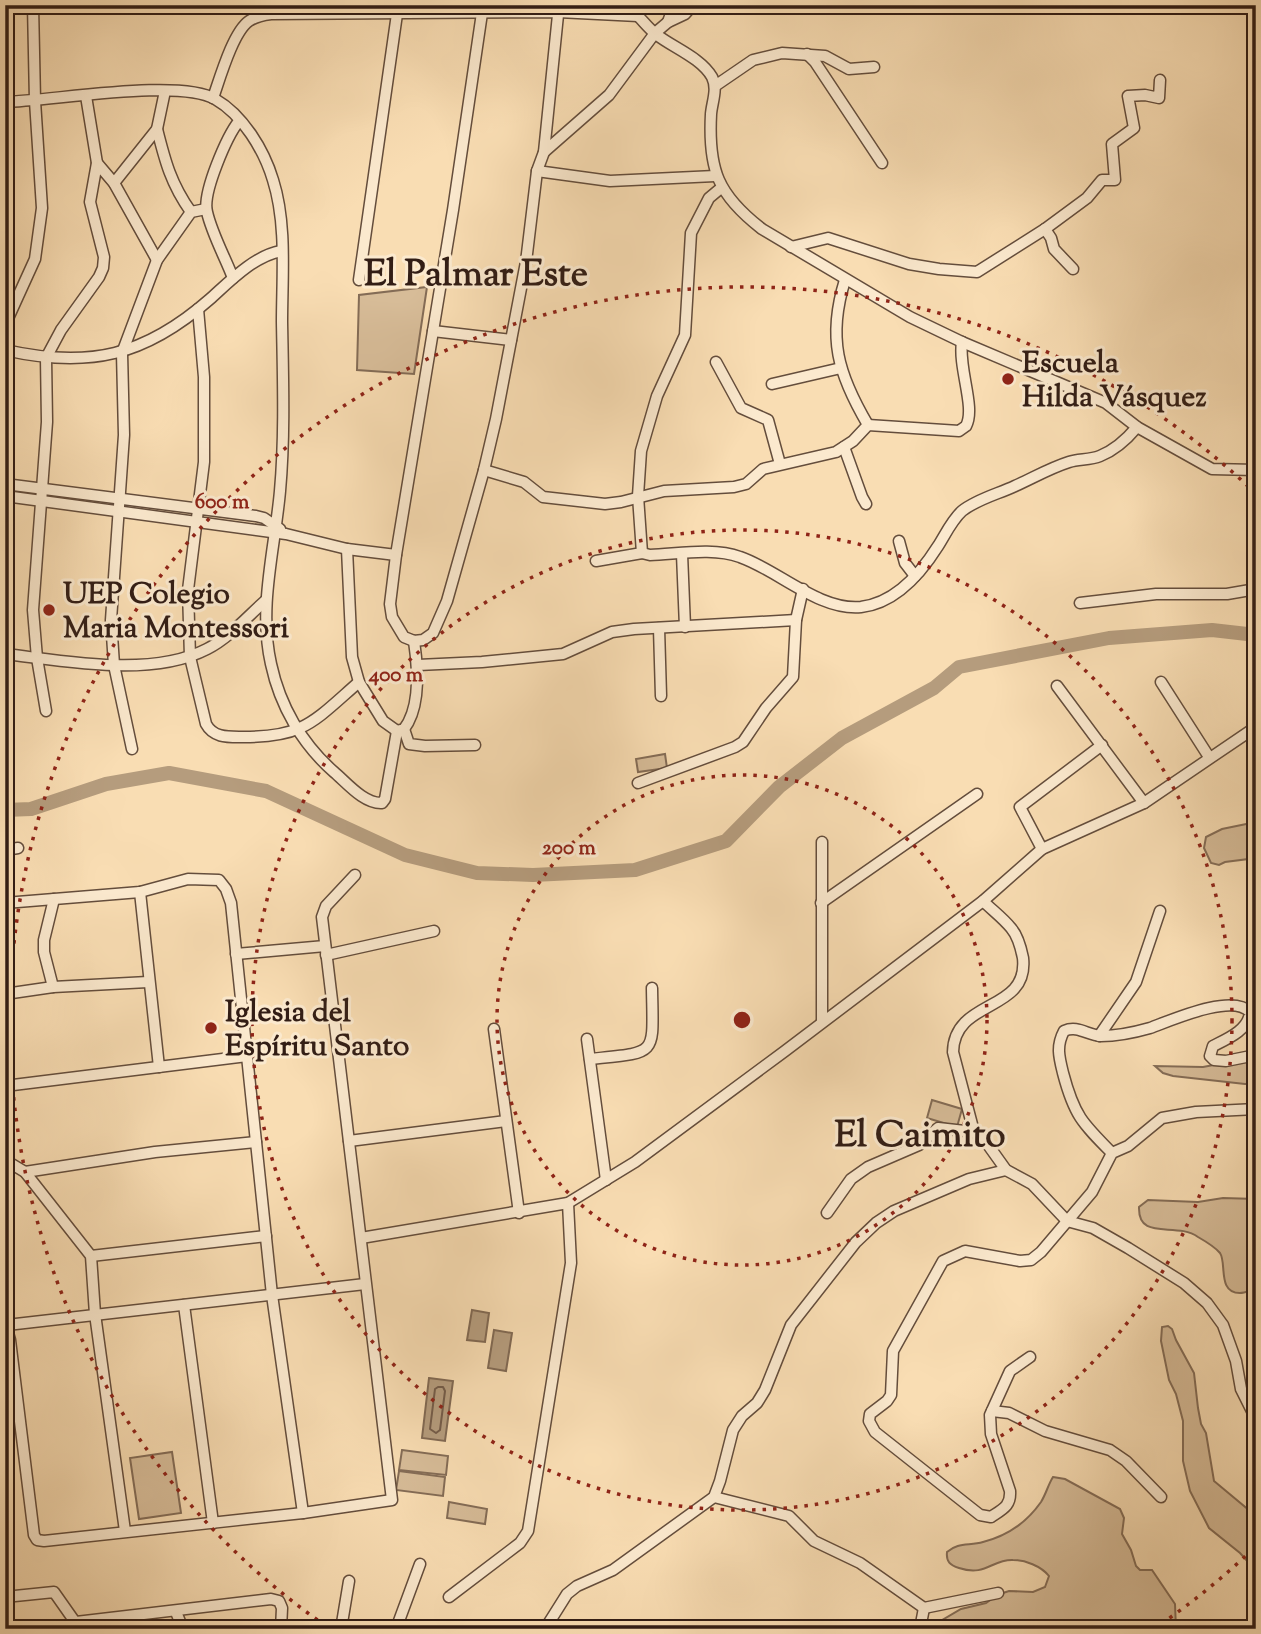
<svg xmlns="http://www.w3.org/2000/svg" width="1261" height="1634" font-family="'Sorts Mill Goudy',serif">
<rect width="100%" height="100%" fill="#f9ddb3"/>
<filter id="stains"><feTurbulence type="fractalNoise" baseFrequency=".00286" numOctaves="4"/><feColorMatrix values="0 0 0 0 .2 0 0 0 0 .09 0 0 0 0 .02 0 0 0 .5 -.17"/></filter>
<radialGradient id="worn" r=".72"><stop offset=".6" stop-color="#630" stop-opacity="0"/><stop offset="1" stop-color="#630" stop-opacity=".3"/></radialGradient>
<g fill="#d7bc98" stroke="#846c56" stroke-width="2">
<polygon points="427,287 414,374 357,370 359,295"/>
<polygon points="665,754 667,768 638,772 636,759"/>
<polygon points="1256,822 1256,858 1225,862 1219,865 1211,863 1204,848 1206,837 1222,829"/>
<polygon points="1256,1057 1256,1083 1245,1084 1173,1076 1163,1073 1155,1066 1203,1067"/>
<polygon points="932,1100 962,1109 957,1127 927,1118"/>
<path d="M1223,1198L1256,1199V1289C1251,1290 1245,1293 1240,1293C1217,1293 1227,1263 1220,1253C1215,1247 1205,1241 1198,1237C1176,1221 1138,1242 1139,1207L1148,1200L1198,1202Z"/>
<polygon points="1168,1326 1172,1329 1176,1340 1194,1373 1198,1408 1201,1424 1206,1433 1214,1481 1256,1516 1256,1601 1250,1564 1240,1553 1209,1528 1190,1491 1183,1461 1183,1421 1176,1394 1169,1380 1161,1341 1162,1327"/>
<polygon points="402,1450 448,1456 446,1475 399,1470"/>
<polygon points="172,1452 181,1513 139,1519 130,1458"/>
<polygon points="399,1471 445,1477 443,1496 396,1490"/>
<path d="M1053,1477L1065,1479L1120,1509L1124,1518L1122,1534L1131,1550L1136,1566L1140,1570H1152L1175,1604L1176,1629H927L961,1609L986,1603L997,1595L1009,1591L1033,1592L1045,1587L1049,1576C1041,1566 1025,1560 1013,1560C992,1559 986,1577 959,1568C950,1565 946,1562 947,1552C958,1542 969,1546 983,1542C1007,1536 1027,1522 1041,1502C1046,1494 1048,1485 1053,1477Z"/>
<polygon points="449,1502 487,1509 485,1524 447,1518"/>
</g>
<g fill="#b59c7d" stroke="#816953" stroke-width="2">
<polygon points="472,1310 489,1313 485,1342 467,1340"/>
<polygon points="494,1330 512,1333 506,1371 488,1368"/>
<polygon points="429,1378 453,1381 445,1441 422,1438"/>
</g>
<g fill="none" stroke-linecap="round" stroke-linejoin="round">
<polygon stroke="#745c49" stroke-width="2" points="438,1387 443,1387 445,1391 440,1430 436,1433 430,1429 435,1389"/>
<polyline stroke="#b59c7d" stroke-width="14" points="5,810 31,809 106,784 169,773 266,791 405,855 477,873 533,875 635,870 726,841 779,787 842,738 934,688 959,667 1109,638 1212,630 1256,635"/>
<g stroke="#644d3c" stroke-width="13">
<g id="minor">
<path d="M640,5L638,16C644,22 650,30 657,35C674,48 701,58 712,77C718,89 712,102 711,114C708,170 718,195 762,229L910,317L962,342L1106,403L1137,427L1212,469L1256,470"/>
<polyline points="482,13 453,210 396,555 390,604 392,617 404,637 414,641 423,640 433,633 447,601 484,470 496,419 526,262 537,171 544,152 559,5"/>
<polyline points="668,22 674,5"/>
<polyline points="807,54 815,62 882,163"/>
<polyline points="715,86 753,60 782,53 825,56 849,69 874,67"/>
<path d="M213,98C220,78 233,32 249,21C256,16 263,15 271,14L558,12L638,16"/>
<path d="M5,102C52,101 179,78 215,99C243,115 264,150 273,180C287,224 282,276 282,322C283,378 285,435 280,491C275,548 258,607 271,664C280,706 302,744 334,772C347,783 364,804 382,803L385,799L397,731"/>
<path d="M157,129C165,161 171,184 191,212"/>
<polyline points="544,152 609,95 655,33 668,22 685,14 693,5"/>
<polyline points="97,163 114,183 157,260"/>
<polyline points="537,171 610,181 715,176"/>
<polyline points="114,183 157,129 165,91"/>
<polyline points="1045,229 1051,238 1054,249 1073,269"/>
<polyline points="791,247 828,238 909,264 939,269 977,272 1045,229 1087,198 1102,180 1115,180 1112,144 1134,128 1128,96 1145,95 1159,98 1160,80"/>
<path d="M233,278C225,257 212,234 207,212C202,193 227,136 239,121"/>
<polyline points="359,280 397,14"/>
<path d="M845,280C827,338 838,374 868,425"/>
<path d="M198,309L204,377V462L188,590L190,657L206,724C213,737 226,737 239,737C304,738 313,722 359,682"/>
<polyline points="5,325 35,259 42,208 35,101 33,5"/>
<polyline points="433,331 511,340"/>
<path d="M5,350C89,369 145,356 210,299C230,281 254,256 281,251"/>
<polyline points="716,362 741,408 768,420 780,464"/>
<polyline points="772,384 841,368"/>
<polyline points="844,447 862,497 866,504"/>
<path d="M484,470L524,482L543,497L605,504L621,502L664,491L734,487L746,484L763,469L836,452L853,441L868,425L959,431L966,426C976,408 958,368 962,342"/>
<polyline points="5,484 256,516 264,518 280,529"/>
<polyline points="5,496 286,534 347,549 396,555"/>
<polyline points="899,541 905,563 915,576"/>
<polyline points="347,549 352,657 359,682 383,721 397,731"/>
<polyline points="642,553 638,496 641,451 657,396 685,335 691,233 709,198 721,188"/>
<polyline points="682,554 685,627"/>
<path d="M596,561L642,553L650,555C678,554 713,547 740,557C778,570 819,611 861,607C895,603 921,573 938,546C945,535 952,520 962,511C977,499 998,494 1015,486C1033,478 1050,468 1069,462C1079,459 1090,460 1100,456C1115,450 1127,439 1137,427"/>
<polyline points="1080,603 1156,594 1227,594 1256,589"/>
<polyline points="659,628 661,696"/>
<path d="M5,654C66,661 151,678 207,649C229,638 247,617 265,601"/>
<polyline points="418,665 482,662 563,654 612,632 634,629 796,620"/>
<polyline points="1161,682 1209,757"/>
<polyline points="1057,686 1144,803"/>
<polyline points="46,711 37,658 33,610 47,422 46,358 61,330 99,277 103,268 104,257 90,202 97,163 86,96"/>
<polyline points="404,729 409,744 425,746 475,745"/>
<path d="M397,731L404,729C421,707 418,668 414,641"/>
<polyline points="132,749 114,665 111,620 124,435 122,353 157,260 191,212 206,209"/>
<polyline points="638,783 735,747 743,742 766,708 793,677 796,620 803,589"/>
<polyline points="1042,849 1020,807 1102,745"/>
<polyline points="5,850 18,848"/>
<polyline points="140,892 159,1067"/>
<path d="M983,901C992,910 1003,918 1011,928C1018,936 1021,948 1023,958C1029,1013 954,998 953,1052L974,1132L986,1142L1006,1170L1032,1184L1067,1221L1093,1228L1128,1248L1184,1283L1207,1303L1223,1325L1236,1361L1241,1389L1256,1419"/>
<polyline points="5,903 140,892 188,879 219,880 226,889 231,903 272,1295 303,1513"/>
<polyline points="821,903 977,794"/>
<polyline points="236,954 325,946"/>
<polyline points="326,955 434,931"/>
<polyline points="53,987 44,952 44,940 54,899"/>
<polyline points="5,994 53,987 148,982"/>
<polyline points="822,1021 822,842"/>
<polyline points="494,1029 519,1213"/>
<polyline points="1099,1036 1136,982 1160,911"/>
<polyline points="587,1039 606,1180"/>
<path d="M590,1059C659,1052 653,1057 652,988"/>
<polyline points="5,1086 247,1056"/>
<polyline points="349,1141 506,1121"/>
<path d="M1112,1153C1082,1123 1074,1115 1063,1073C1059,1057 1056,1046 1064,1031C1078,1025 1087,1035 1101,1036C1116,1036 1136,1032 1150,1028C1172,1020 1232,993 1250,1012C1249,1030 1227,1039 1213,1046L1210,1056L1214,1060L1226,1061L1256,1055"/>
<polyline points="5,1160 25,1172 91,1256 95,1314 125,1531"/>
<polyline points="25,1172 155,1152 256,1142"/>
<polyline points="827,1213 851,1179 868,1167 919,1145 938,1128 974,1132"/>
<polyline points="361,1238 568,1203 635,1162 785,1051 983,901 1042,849 1144,803 1256,727"/>
<polyline points="91,1256 266,1236"/>
<polyline points="184,1305 213,1523"/>
<polyline points="5,1322 10,1340 34,1535 37,1540 44,1541 303,1513 392,1500 322,917 326,906 355,875"/>
<polyline points="7,1325 365,1284"/>
<path d="M1030,1357L1010,1371L990,1415L991,1434L1010,1491C1011,1506 1003,1509 991,1517L980,1515L875,1432L869,1421L870,1414L887,1401L891,1395L893,1351L943,1261L965,1251L1020,1261L1031,1260L1041,1252L1092,1192L1112,1153L1128,1146L1162,1118L1196,1112L1256,1109"/>
<polyline points="992,1411 1009,1413 1045,1431 1110,1450 1126,1461 1161,1497"/>
<polyline points="714,1497 789,1516 814,1541 860,1563 924,1608 998,1593"/>
<polyline points="5,1597 54,1592 80,1629"/>
<polyline points="449,1597 520,1543 528,1531 571,1263 568,1203"/>
<polyline points="176,1612 183,1629"/>
<polyline points="76,1622 271,1599 279,1601 282,1608 281,1629"/>
<polyline points="341,1629 349,1581"/>
<polyline points="396,1629 420,1564"/>
<polyline points="545,1629 567,1594 577,1586 613,1570 714,1497 720,1481 733,1430 742,1416 757,1403 765,1390 791,1325 856,1242 876,1223 894,1211 969,1179 1006,1170"/>
<polyline points="920,1629 924,1608"/>
</g>
</g>
<use href="#minor" stroke="#fbe9ce" stroke-width="10"/>
</g>
<g fill="none" stroke="#8f2418" stroke-width="3.5" stroke-dasharray="3.5 7">
<circle cx="742" cy="1020" r="245"/>
<circle cx="742" cy="1020" r="490"/>
<path d="M1253 1549A735 735 0 0 1 1158 1626M326 1626A735 735 0 1 1 1253 491"/>
</g>
<g fill="#8f2418" stroke="#fbe9ce" stroke-width="2.5">
<circle cx="1008" cy="379" r="7"/>
<circle cx="49" cy="610" r="7"/>
<circle cx="211" cy="1028" r="7"/>
</g>
<g text-anchor="middle" stroke-width="6" stroke-linejoin="round" paint-order="stroke">
<g font-size="30" font-weight="bold" fill="#321d15" stroke="#fbe9ce" text-anchor="start">
<text x="1022" y="372">Escuela<tspan x="1022" dy="34">Hilda Vásquez</tspan></text>
<text x="63" y="603">UEP Colegio<tspan x="63" dy="34">Maria Montessori</tspan></text>
<text x="225" y="1021">Iglesia del<tspan x="225" dy="34">Espíritu Santo</tspan></text>
</g>
<g font-size="37" font-weight="bold" fill="#321d15" stroke="#fbe9ce">
<text x="476" y="285">El Palmar Este</text>
<text x="920" y="1146">El Caimito</text>
</g>
</g>
<circle cx="742" cy="1020" r="10" fill="#8f2418" stroke="#fbe9ce" stroke-width="3.5"/>
<g font-size="21" text-anchor="middle" font-weight="bold" fill="#8f2418" stroke="#fbe9ce" stroke-width="6" stroke-linejoin="round" paint-order="stroke">
<text x="222" y="508">600 m</text>
<text x="396" y="681">400 m</text>
<text x="569" y="854">200 m</text>
</g>
<rect width="1261" height="1634" fill="none" stroke="#f9ddb3" stroke-width="28"/>
<rect x="7" y="7" width="1247" height="1620" fill="none" stroke="#321d15" stroke-width="3.5"/>
<rect x="14" y="14" width="1233" height="1606" fill="none" stroke="#321d15" stroke-width="2"/>
<rect width="100%" height="100%" filter="url(#stains)"/>
<rect width="100%" height="100%" fill="url(#worn)"/>
</svg>
